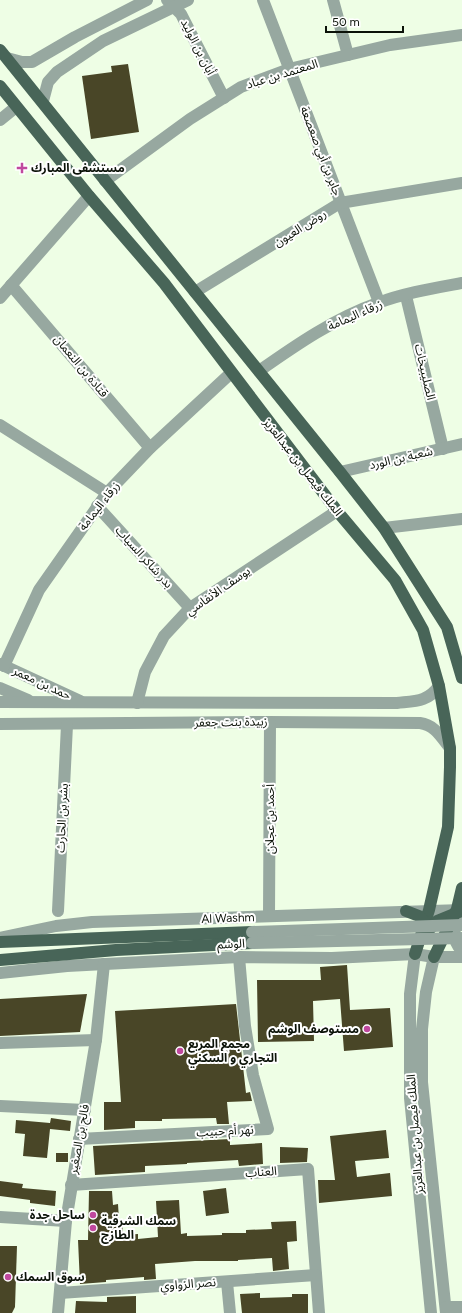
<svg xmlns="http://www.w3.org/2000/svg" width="462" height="1313" font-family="Figtree,'Noto Sans Arabic',sans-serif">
<rect width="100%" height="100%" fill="#eefee5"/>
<g fill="#494627">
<polygon points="128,64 139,132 91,139 82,76 112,72 111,66"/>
<polygon points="347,965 350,1010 390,1008 393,1047 344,1051 340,999 313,1001 314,1041 258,1042 257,980 321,980 320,967"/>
<polygon points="87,994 80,1032 0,1036 0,999"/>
<polygon points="236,1004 246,1093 250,1092 252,1101 227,1102 229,1124 217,1124 216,1118 162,1119 162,1121 135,1121 135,1128 104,1130 104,1102 121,1102 115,1011"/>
<polygon points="51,1118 71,1121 70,1131 50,1129 47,1158 23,1156 25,1134 15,1133 16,1120 50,1123"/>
<polygon points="386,1130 389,1158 355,1161 357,1177 390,1173 392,1196 319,1203 318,1180 335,1180 330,1136"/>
<polygon points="230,1139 230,1145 262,1143 263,1164 239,1166 238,1160 187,1163 187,1164 145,1166 145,1172 95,1175 93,1146"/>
<polygon points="280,1147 308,1148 307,1162 280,1163"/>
<rect x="56" y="1153" width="12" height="9"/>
<polygon points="0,1181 23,1184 22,1188 56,1191 55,1206 30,1203 30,1200 0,1196"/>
<polygon points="226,1188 229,1213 206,1216 203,1191"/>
<polygon points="89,1191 112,1191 113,1205 118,1204 119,1220 122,1220 123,1235 138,1234 138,1239 158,1237 156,1201 179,1200 181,1234 187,1233 187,1236 222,1235 222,1233 246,1233 246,1230 272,1229 271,1222 296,1221 297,1241 287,1242 289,1269 273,1271 272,1258 238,1260 238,1261 195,1261 155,1264 156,1279 144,1280 144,1277 106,1280 106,1282 80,1284 78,1240 88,1240"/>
<polygon points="0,1246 17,1246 15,1307 12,1313 0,1313"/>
<polygon points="260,1293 260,1298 292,1297 292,1294 308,1294 308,1313 242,1313 240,1294"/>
<polygon points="136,1296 136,1313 75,1313 76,1301 107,1302 107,1297"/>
</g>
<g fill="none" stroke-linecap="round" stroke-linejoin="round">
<g stroke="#97a8a0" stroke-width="12">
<polyline points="167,0 181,14 224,98"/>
<polyline points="263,0 379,302"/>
<polyline points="333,0 348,55"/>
<polyline points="7,58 22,62 32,62 75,37 147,0"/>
<polyline points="43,101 48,82 57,72 103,41 188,0"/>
<polyline points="0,120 16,107"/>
<polyline points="105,181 190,119 241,87 289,69 390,45 462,35"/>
<polyline points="11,285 150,448"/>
<polyline points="195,292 340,203 462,183"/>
<polyline points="406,296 443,449"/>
<polyline points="0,298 89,196"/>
<path d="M259,371C296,345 335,318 378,303C404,293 435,288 462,283"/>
<polyline points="0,425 107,493"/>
<polyline points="340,472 462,444"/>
<polyline points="97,506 190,608"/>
<polyline points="384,528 462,519"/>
<polyline points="0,664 80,701"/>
<polyline points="4,666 39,590 107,493 150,448 231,373"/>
<polyline points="0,688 28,700"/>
<path d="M0,702L397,703C415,701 428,702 439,686"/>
<polyline points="137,703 145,672 164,636 190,608 337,511"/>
<path d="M0,724L270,722L420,723C435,725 441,737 450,748"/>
<polyline points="58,911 67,725"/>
<polyline points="269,916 270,722"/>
<path d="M462,916C452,926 452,941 462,951"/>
<polyline points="0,938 56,926 92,922 462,910"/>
<polyline points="415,954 410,994 410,1098 431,1313"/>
<polyline points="434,957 426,992 422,1029 422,1082 446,1313"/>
<polyline points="0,973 67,966 239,957 332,958 415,954 434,957 462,957"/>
<polyline points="0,1043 96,1040"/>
<polyline points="0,1106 85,1110"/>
<polyline points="79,1139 268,1129 253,1075 245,1026 239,957"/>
<polyline points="71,1185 308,1169 319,1313"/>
<polyline points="0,1217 66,1221"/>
<polyline points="227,1282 230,1313"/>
<polyline points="60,1293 316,1275"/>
<polyline points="446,1307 462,1307"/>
<polyline points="58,1313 66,1221 96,1040 104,964"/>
</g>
<g stroke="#486558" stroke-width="12">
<polyline points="0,50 340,472 384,528 447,627 462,678"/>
<polyline points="0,86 89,196 164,283 337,511 395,580 423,630 439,686 450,748 450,767 448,827 429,910 415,954"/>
<polyline points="406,911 419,916 430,927"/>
<polyline points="428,931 437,921 459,912"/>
<polyline points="0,942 252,932"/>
<polyline points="434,957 457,909 462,888"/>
<polyline points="0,960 116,950 252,943"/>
</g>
<g stroke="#97a8a0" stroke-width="12">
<polyline points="252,932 462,925"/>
<polyline points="252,943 462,938"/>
</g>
</g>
<g fill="#c0489e" stroke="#fff" stroke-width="1.5">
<path d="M20 162h4v4h4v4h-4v4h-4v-4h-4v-4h4z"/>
<circle cx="367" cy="1029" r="4"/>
<circle cx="180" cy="1051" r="4"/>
<circle cx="93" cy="1215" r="4"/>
<circle cx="93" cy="1228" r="4"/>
<circle cx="8" cy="1277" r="4"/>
</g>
<g text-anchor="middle" stroke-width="4" stroke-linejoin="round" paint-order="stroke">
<g font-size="12" fill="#0b1208" stroke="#fff">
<text transform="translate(198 47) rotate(63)" y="4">أبان بن الوليد</text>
<text transform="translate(282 74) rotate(-17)" y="4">المعتمد بن عباد</text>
<text transform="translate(321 151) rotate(69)" y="4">جابر بن أبي صعصعة</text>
<text transform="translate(300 228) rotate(-32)" y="4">روض العيون</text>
<text transform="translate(355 315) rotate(-24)" y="4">زرقاء اليمامة</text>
<text transform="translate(81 366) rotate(50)" y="4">قتادة بن النعمان</text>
<text transform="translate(425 372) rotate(77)" y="4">الصليبيخات</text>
<text transform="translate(401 458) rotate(-13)" y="4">شعبة بن الورد</text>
<text transform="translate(303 467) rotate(52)" y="4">الملك فيصل بن عبدالعزيز</text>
<text transform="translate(99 506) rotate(-52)" y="4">زرقاء اليمامة</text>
<text transform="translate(144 557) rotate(48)" y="4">بدر شاكر السياب</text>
<text transform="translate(218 591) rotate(-35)" y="4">يوسف الأنفاسي</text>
<text transform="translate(42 683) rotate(25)" y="4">حمد بن معمر</text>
<text transform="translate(231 722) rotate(-1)" y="4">زبيدة بنت جعفر</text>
<text transform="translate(62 818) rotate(-87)" y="4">بشر بن الحارث</text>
<text transform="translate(270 819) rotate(-90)" y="4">أحمد بن عجلان</text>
<text transform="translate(228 918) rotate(-2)" y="4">Al Washm</text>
<text transform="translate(231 944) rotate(-3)" y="4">الوشم</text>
<text transform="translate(225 1131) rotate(-3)" y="4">نهر أم حبيب</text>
<text transform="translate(415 1134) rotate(-94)" y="4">الملك فيصل بن عبدالعزيز</text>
<text transform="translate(79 1139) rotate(-80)" y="4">فالح بن الصغير</text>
<text transform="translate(261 1172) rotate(-4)" y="4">العناب</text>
<text transform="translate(188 1284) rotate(-4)" y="4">نصر الزواوي</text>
</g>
<g font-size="12" font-weight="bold" fill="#0b1208" stroke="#fff" text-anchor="start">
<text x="31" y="172">مستشفى المبارك</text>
<text x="359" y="1033" text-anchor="end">مستوصف الوشم</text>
<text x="188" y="1048">مجمع المربع<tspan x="188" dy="14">التجاري و السكني</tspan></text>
<text x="85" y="1219" text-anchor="end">ساحل جدة</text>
<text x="101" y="1225">سمك الشرقية<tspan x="101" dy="14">الطازج</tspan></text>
<text x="16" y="1281">سوق السمك</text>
</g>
</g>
<path d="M326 26v6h77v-6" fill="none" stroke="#0b1208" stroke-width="2"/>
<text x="332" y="26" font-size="12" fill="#0b1208" stroke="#ffffff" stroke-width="3" paint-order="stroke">50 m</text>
</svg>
